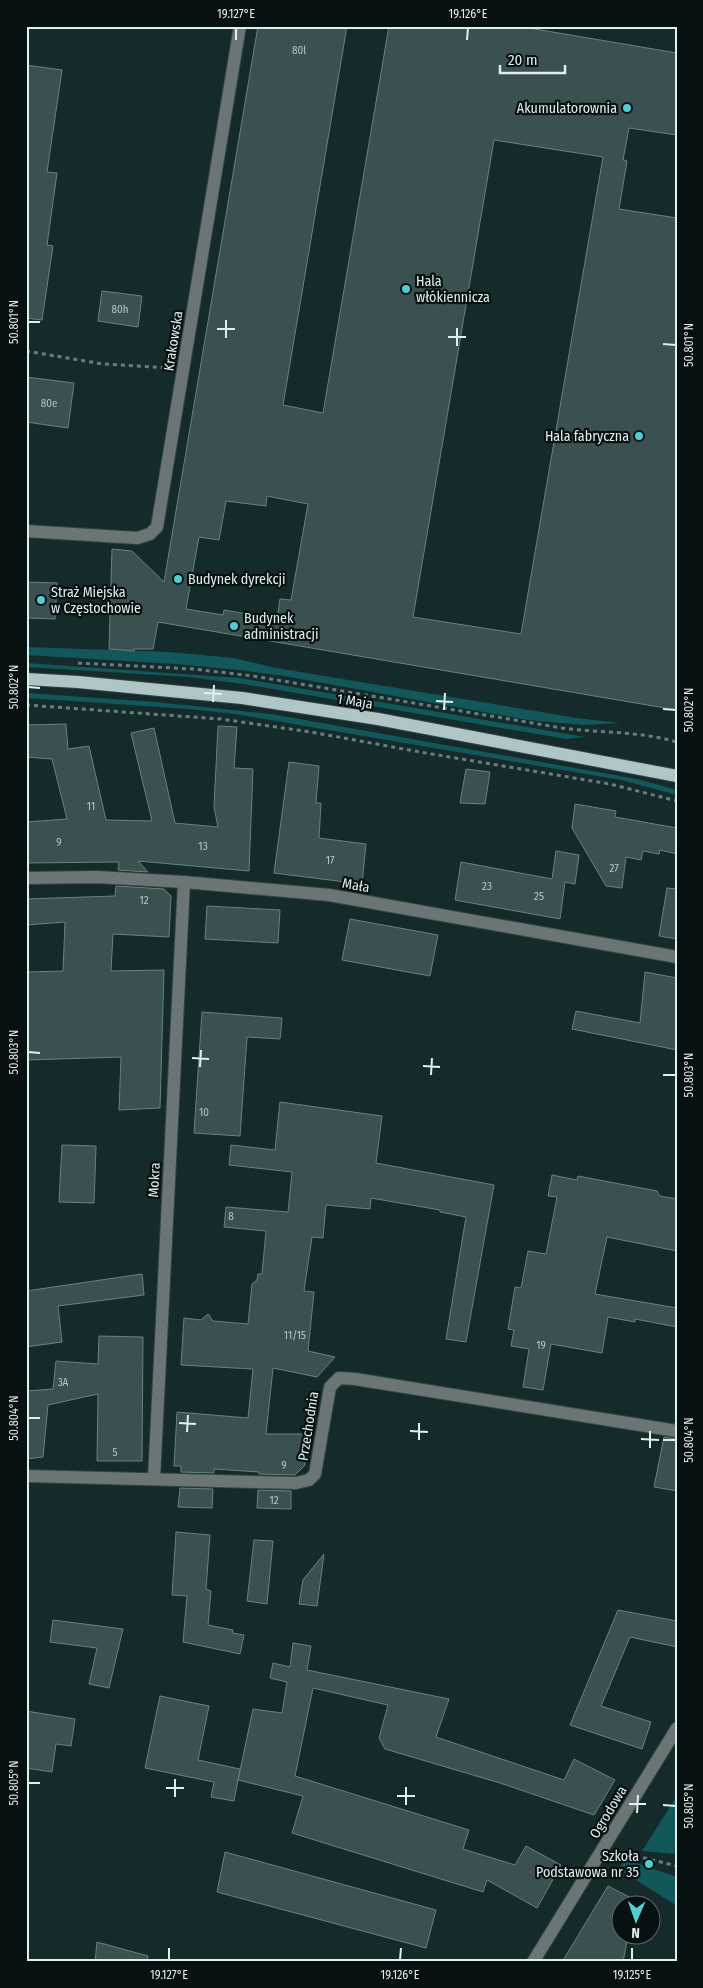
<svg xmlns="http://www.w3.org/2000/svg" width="703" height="1988" font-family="'Fira Sans Condensed',sans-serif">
<rect width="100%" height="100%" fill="#152b2b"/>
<g fill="#12575a">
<polygon points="26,647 169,652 234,658 276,668 577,718 620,723 583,725 528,720 284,676 239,670 175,664 26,655"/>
<polygon points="26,663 240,678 585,737 566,739 243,684 189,677 26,667"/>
<polygon points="26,693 156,702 271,714 637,779 677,790 677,795 621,780 235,714 189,709 26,698"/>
<polygon points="677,1796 677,1854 642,1851"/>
<polygon points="625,1859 677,1877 677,1906 619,1869"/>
</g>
<g fill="#3a5051" stroke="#6a8182" fill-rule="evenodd">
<path d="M258,26H347L283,405L323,413L389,26H517L677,53V135L629,128L623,160L627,161L619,209L677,218V710L158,622L153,649H134V651L109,649L112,549L132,551L164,582ZM494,140L603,157L521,634L413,617ZM267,496L308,504L291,600L280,599L277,619L224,610L223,615L186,609L199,537L219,540L226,501L266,506Z"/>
<polygon points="26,65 62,70 47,172 57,173 47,245 53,246 42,320 26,318"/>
<polygon points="102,291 142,296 138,327 98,321"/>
<polygon points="26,377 74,383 68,428 26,422"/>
<polygon points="26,582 57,583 55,619 26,618"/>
<polygon points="66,724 68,749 89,746 106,820 152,821 131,733 154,728 175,823 218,827 214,807 218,726 237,727 234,768 253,769 249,871 138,861 148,872 118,870 119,862 26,863 26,822 67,819 52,759 26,757 26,725"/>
<polygon points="289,762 319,766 316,803 321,803 319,838 366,844 362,884 274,873"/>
<polygon points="466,769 490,772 485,804 460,803"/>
<polygon points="575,804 616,811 615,817 677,828 677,854 660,850 659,854 643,851 641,860 626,857 622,888 606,886 572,828"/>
<polygon points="556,851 579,855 575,884 565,882 560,919 455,900 461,862 552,879"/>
<polygon points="116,886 164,889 171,896 169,937 113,934 111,971 164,970 160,1108 119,1110 121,1057 26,1060 26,972 63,971 65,922 26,925 26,899 115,896"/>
<polygon points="667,888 677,889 677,939 659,936"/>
<polygon points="207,906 280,910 278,943 205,939"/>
<polygon points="350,919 438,935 430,976 342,960"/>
<polygon points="645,972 677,978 677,1050 572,1029 576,1011 640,1023"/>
<polygon points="202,1012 282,1018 280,1039 247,1037 240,1136 194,1133"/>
<polygon points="280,1102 382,1116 376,1163 494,1185 466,1342 446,1339 466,1217 440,1212 440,1210 371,1198 370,1209 326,1205 323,1238 312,1237 304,1291 314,1292 308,1351 335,1357 317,1377 273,1368 266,1434 307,1434 305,1465 295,1475 259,1474 259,1472 214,1469 214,1473 181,1472 181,1466 174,1466 177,1412 248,1418 253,1369 181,1365 184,1318 201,1320 208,1314 213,1321 248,1324 252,1284 257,1280 258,1274 262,1274 266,1231 224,1227 226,1207 288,1212 292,1172 229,1165 231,1145 275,1150"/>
<polygon points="62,1145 96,1146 94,1203 59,1202"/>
<polygon points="552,1175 577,1180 578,1176 657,1191 660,1196 677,1199 677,1251 607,1237 595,1294 677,1308 677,1327 635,1319 635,1322 608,1317 602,1353 551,1344 543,1390 523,1387 529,1349 511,1346 514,1330 508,1329 515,1287 521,1288 528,1251 546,1254 557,1197 548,1196"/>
<polygon points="142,1274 144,1295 58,1306 62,1342 26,1347 26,1291"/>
<polygon points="99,1336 143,1337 142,1461 97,1461 98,1394 48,1405 43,1457 26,1459 26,1391 53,1389 56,1361 98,1364"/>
<polygon points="664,1437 677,1439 677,1491 654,1487"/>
<polygon points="180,1488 213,1489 212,1508 178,1507"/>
<polygon points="258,1490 291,1491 291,1509 257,1508"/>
<polygon points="176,1532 210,1535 206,1589 211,1591 208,1625 233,1630 232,1633 244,1635 240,1654 183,1642 187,1596 172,1595"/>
<polygon points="254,1540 273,1541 267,1604 247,1601"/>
<polygon points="324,1554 317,1606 299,1604 303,1580"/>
<polygon points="618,1610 677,1621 677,1647 630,1637 601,1706 651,1722 642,1749 570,1725"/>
<polygon points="53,1620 123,1629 109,1688 89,1684 97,1648 50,1642"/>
<polygon points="293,1643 311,1646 307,1670 449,1699 436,1737 564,1780 574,1759 615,1780 594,1815 500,1783 385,1749 379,1738 388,1705 313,1688 295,1776 469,1830 463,1849 515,1865 526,1846 561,1865 537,1908 487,1880 483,1892 292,1833 303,1796 238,1780 253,1709 282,1713 287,1682 270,1678 273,1663 290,1667"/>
<polygon points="160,1696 209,1706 198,1760 240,1769 234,1801 211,1797 214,1782 145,1768"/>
<polygon points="26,1711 75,1719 71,1746 56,1744 52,1772 26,1768"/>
<polygon points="225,1852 436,1910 426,1948 217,1892"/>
<polygon points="608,1886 635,1900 634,1906 620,1906 620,1936 628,1936 623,1962 562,1962"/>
<polygon points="97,1942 148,1956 147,1962 95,1962"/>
</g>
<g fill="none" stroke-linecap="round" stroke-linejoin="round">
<g stroke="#324646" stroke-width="14">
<g id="minor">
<polyline points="26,531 137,538 150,534 157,527 240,26"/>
<polyline points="26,878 97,877 184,882 329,895 677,957"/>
<polyline points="26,1476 296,1483 309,1480 315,1474 330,1387 339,1378 355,1379 677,1431"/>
<polyline points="154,1479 184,882"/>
<polyline points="533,1962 677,1728"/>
</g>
</g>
<g stroke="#324646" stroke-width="14">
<polyline id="major" points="26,679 78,682 242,698 378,719 677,776"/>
</g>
<g stroke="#6b7e7e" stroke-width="3" stroke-dasharray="4 4" stroke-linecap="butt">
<polyline points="26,351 103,364 167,368"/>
<path d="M78,663L193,669L253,676L562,728C600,733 639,731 677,742"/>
<polyline points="26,705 221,719 311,732 420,752 610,784 677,801"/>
<polyline points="620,1852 677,1866"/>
</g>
<use href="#minor" stroke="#6b7576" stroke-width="12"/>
<use href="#major" stroke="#b0c5c6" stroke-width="12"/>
</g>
<path fill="none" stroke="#e1eeee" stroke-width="2" d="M236,40V28M467,40L468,28M28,322H40M217,329H235M448,337H466M226,338V320M663,344L676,345M457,346V328M28,687L40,688M204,693L222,694M436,701L453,702M213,702L214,685M663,709L676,710M444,710L445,693M28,1052L40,1053M192,1058L209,1059M423,1066L440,1067M200,1067L201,1050M431,1075L432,1058M663,1075H676M28,1418H40M179,1423L196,1424M410,1431L428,1432M187,1432L188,1415M641,1439L659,1440M419,1440V1423M663,1440H676M650,1448V1431M28,1783H40M166,1788H184M397,1796H415M175,1797V1779M629,1804H646M406,1805V1787M663,1805L676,1806M637,1813L638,1795M169,1960V1948M400,1960L401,1948M632,1960V1948"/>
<g fill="#51ccd1" stroke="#081112" stroke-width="2">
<circle cx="627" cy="108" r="5"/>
<circle cx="406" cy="289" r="5"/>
<circle cx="639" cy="436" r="5"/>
<circle cx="178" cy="579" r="5"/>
<circle cx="41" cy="600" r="5"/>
<circle cx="234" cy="626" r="5"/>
<circle cx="649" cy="1864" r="5"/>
</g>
<g text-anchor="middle" stroke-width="4.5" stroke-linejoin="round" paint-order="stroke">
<g font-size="11" fill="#b7c6c7">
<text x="299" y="54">80l</text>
<text x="120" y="313">80h</text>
<text x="49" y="407">80e</text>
<text x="91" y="810">11</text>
<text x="59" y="846">9</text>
<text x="203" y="850">13</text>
<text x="330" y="864">17</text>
<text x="614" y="872">27</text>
<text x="487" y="890">23</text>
<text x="539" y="900">25</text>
<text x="144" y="904">12</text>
<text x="204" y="1116">10</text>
<text x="231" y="1220">8</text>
<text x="295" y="1339">11/15</text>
<text x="541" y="1349">19</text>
<text x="63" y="1386">3A</text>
<text x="115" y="1456">5</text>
<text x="284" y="1469">9</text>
<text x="274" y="1504">12</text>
</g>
<g font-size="14" fill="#e1eeee" stroke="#081112" text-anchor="start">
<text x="617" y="113" text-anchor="end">Akumulatorownia</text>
<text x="416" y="286">Hala<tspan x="416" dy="16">włókiennicza</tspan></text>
<text x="629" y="441" text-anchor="end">Hala fabryczna</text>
<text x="188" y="584">Budynek dyrekcji</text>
<text x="51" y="597">Straż Miejska<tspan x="51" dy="16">w Częstochowie</tspan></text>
<text x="244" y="623">Budynek<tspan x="244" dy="16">administracji</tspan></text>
<text x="639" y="1861" text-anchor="end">Szkoła<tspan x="639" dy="16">Podstawowa nr 35</tspan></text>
</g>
<g font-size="14" fill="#e1eeee" stroke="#081112">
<text transform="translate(173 341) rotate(-81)" y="5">Krakowska</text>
<text transform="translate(355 701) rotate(9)" y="5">1 Maja</text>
<text transform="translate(356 885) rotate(10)" y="5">Mała</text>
<text transform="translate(154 1180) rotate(-87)" y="5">Mokra</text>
<text transform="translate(308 1426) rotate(-81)" y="5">Przechodnia</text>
<text transform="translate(608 1812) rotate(-59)" y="5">Ogrodowa</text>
</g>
</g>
<rect width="703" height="1988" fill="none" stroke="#081112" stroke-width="55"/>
<g transform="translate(636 1920) rotate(182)"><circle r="24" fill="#081112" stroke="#5f696a"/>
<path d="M0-4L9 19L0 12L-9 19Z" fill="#51ccd1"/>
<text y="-8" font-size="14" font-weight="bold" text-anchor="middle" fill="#e1eeee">N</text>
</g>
<path d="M500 65v8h65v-8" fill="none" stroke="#e1eeee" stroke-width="2.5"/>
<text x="508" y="65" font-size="15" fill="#e1eeee" stroke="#081112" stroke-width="4" paint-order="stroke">20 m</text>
<rect x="28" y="28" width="648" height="1932" fill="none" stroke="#e1eeee" stroke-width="2"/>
<g font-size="12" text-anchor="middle" fill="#e1eeee">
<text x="236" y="18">19.127°E</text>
<text x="468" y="18">19.126°E</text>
<text transform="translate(14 322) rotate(-90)" y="4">50.801°N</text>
<text transform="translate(689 345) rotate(-90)" y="4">50.801°N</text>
<text transform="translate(14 687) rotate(-90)" y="4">50.802°N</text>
<text transform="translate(689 710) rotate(-90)" y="4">50.802°N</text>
<text transform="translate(14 1052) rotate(-90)" y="4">50.803°N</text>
<text transform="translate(689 1075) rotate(-90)" y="4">50.803°N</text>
<text transform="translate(14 1418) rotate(-90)" y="4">50.804°N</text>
<text transform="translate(689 1440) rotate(-90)" y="4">50.804°N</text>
<text transform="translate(14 1783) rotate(-90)" y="4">50.805°N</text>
<text transform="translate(689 1806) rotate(-90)" y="4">50.805°N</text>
<text x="169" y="1979">19.127°E</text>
<text x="400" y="1979">19.126°E</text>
<text x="632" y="1979">19.125°E</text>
</g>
</svg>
